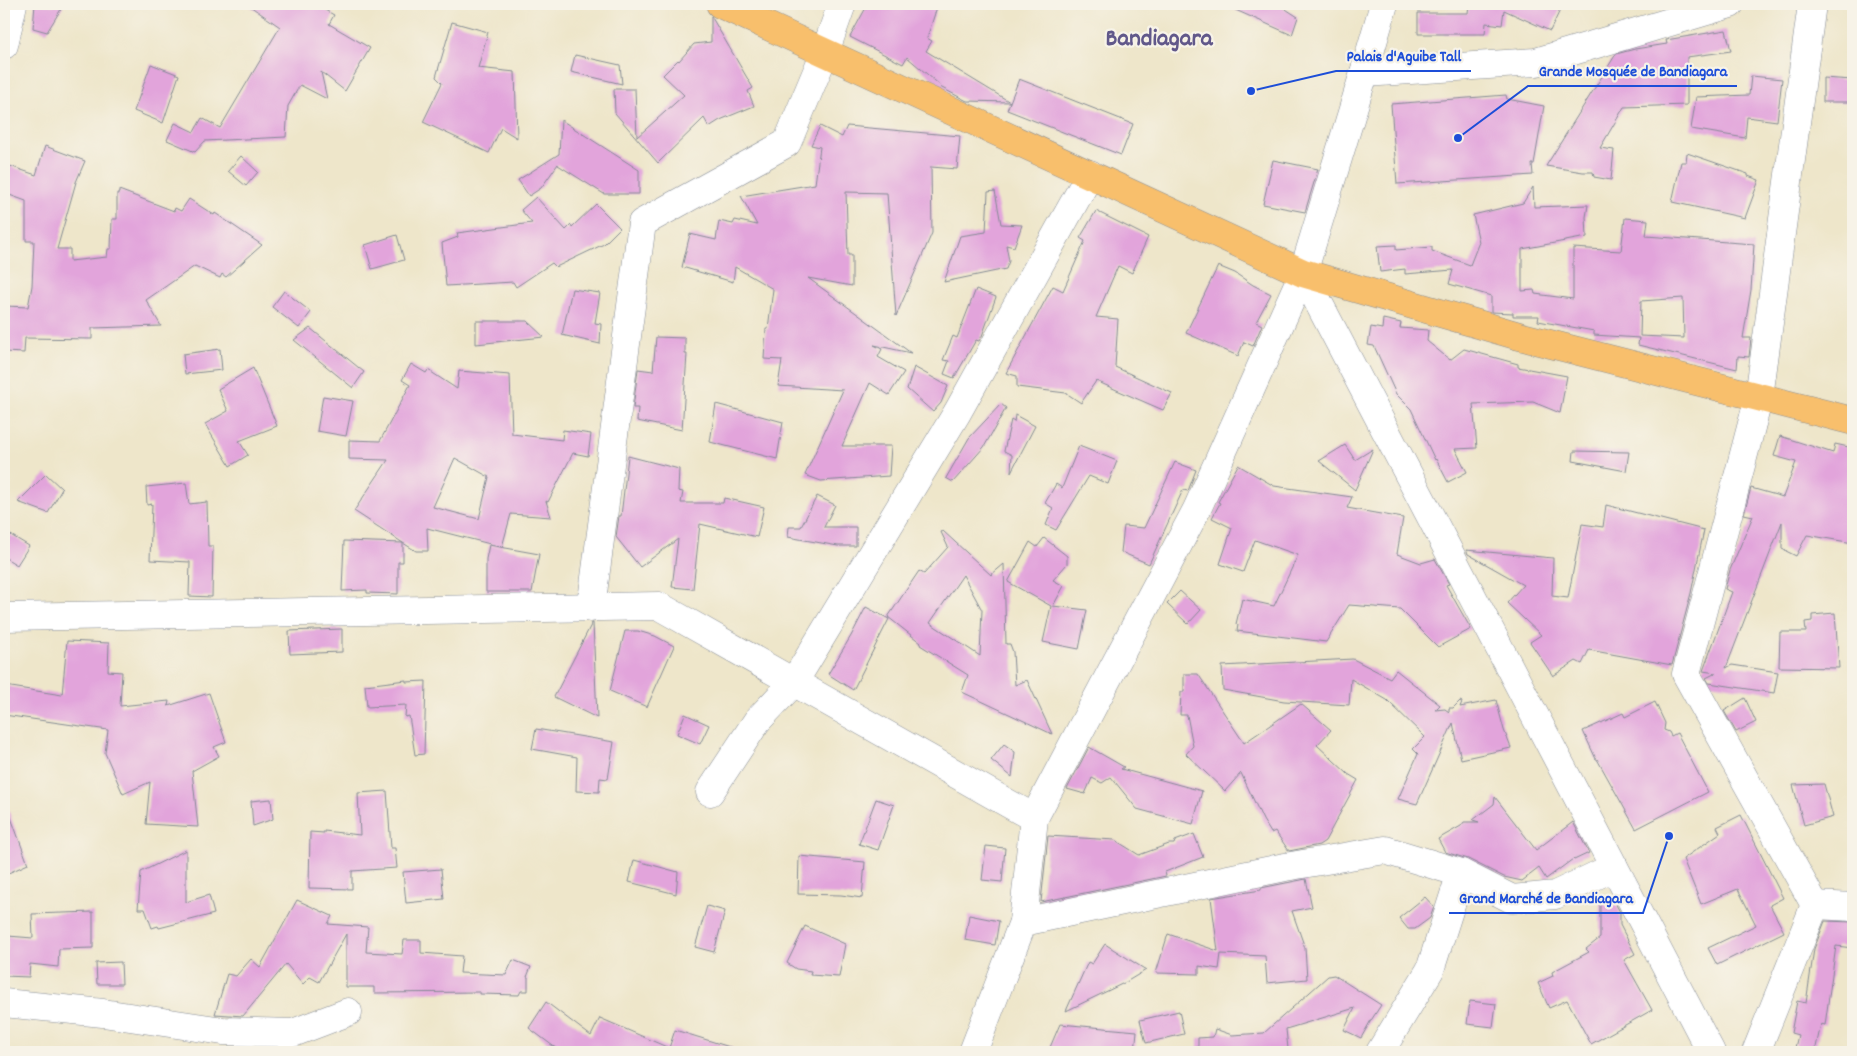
<svg xmlns="http://www.w3.org/2000/svg" width="1857" height="1056" font-family="Dekko,sans-serif">
<rect width="100%" height="100%" fill="#f7f3e8"/>
<filter id="ink" filterUnits="userSpaceOnUse"><feTurbulence type="fractalNoise" baseFrequency=".02" numOctaves="2"/><feDisplacementMap in="SourceGraphic" scale="10" xChannelSelector="R" yChannelSelector="G"/><feConvolveMatrix kernelMatrix="1 2 1 2 8 2 1 2 1" color-interpolation-filters="sRGB"/></filter>
<filter id="wash" filterUnits="userSpaceOnUse"><feTurbulence type="fractalNoise" baseFrequency=".0096" numOctaves="4" result="noise"/><feDisplacementMap in="SourceGraphic" scale="20" xChannelSelector="R" yChannelSelector="G"/><feGaussianBlur stdDeviation="1.12" result="paint"/><feColorMatrix in="noise" values="0 0 0 0 0 0 0 0 0 0 0 0 0 0 0 0 0 1.4 0 .05"/><feComposite in="paint" operator="in"/></filter>
<g filter="url(#wash)">
<rect width="100%" height="100%" fill="#eee6ca"/>
<g id="blocks">
<g fill="#e2a4db" fill-rule="evenodd">
<polygon points="35,4 63,6 47,32 33,28"/>
<polygon points="247,4 314,4 334,15 329,24 370,48 345,91 321,72 327,99 300,85 288,106 286,137 205,141 195,152 167,140 175,123 194,132 202,118 220,128 280,27"/>
<polygon points="868,4 938,4 927,38 932,41 926,51 1010,102 967,101 940,87 941,86 907,57 903,64 850,37"/>
<polygon points="1222,4 1278,4 1298,17 1292,35"/>
<polygon points="1469,4 1563,4 1550,31 1504,10 1502,25 1486,23 1485,34 1418,34 1418,13 1468,13"/>
<polygon points="711,16 753,88 748,91 754,106 720,120 709,127 704,118 658,163 615,113 614,89 635,89 637,137 684,95 663,75 678,60 679,61 694,44 711,42"/>
<polygon points="452,22 488,32 478,68 515,72 517,138 501,128 489,153 423,122 442,83 436,77"/>
<polygon points="1726,30 1731,51 1687,57 1687,105 1624,107 1600,148 1614,150 1611,180 1594,177 1593,172 1583,172 1546,166 1616,54 1635,49 1667,44 1666,40"/>
<polygon points="575,55 620,65 622,84 571,72"/>
<polygon points="151,64 179,75 163,123 134,111"/>
<polygon points="1751,76 1782,79 1777,121 1747,117 1745,138 1691,129 1696,97 1749,95"/>
<polygon points="1823,78 1853,80 1853,102 1823,102"/>
<polygon points="1019,79 1133,124 1121,155 1007,110"/>
<polygon points="1506,95 1507,99 1544,106 1534,164 1532,164 1533,175 1397,184 1391,104"/>
<polygon points="561,120 639,170 639,194 604,194 558,165 558,164 541,188 529,196 518,180 559,154"/>
<polygon points="820,126 842,137 847,126 960,136 957,169 931,167 932,233 896,316 887,193 846,192 848,255 852,255 852,286 808,278 911,353 874,345 882,349 878,357 904,372 889,395 870,383 842,446 891,446 889,476 821,481 805,475 843,390 778,386 782,360 764,359 766,329 768,329 773,289 735,267 733,282 682,267 690,234 716,240 719,221 733,224 735,220 757,225 741,196 815,184 820,147 811,145"/>
<polygon points="45,146 85,161 76,182 57,249 70,249 70,261 107,257 108,249 111,249 112,219 117,219 117,193 119,193 119,190 174,211 175,208 181,211 189,199 214,215 215,213 262,245 226,277 222,274 220,278 195,266 146,300 161,326 92,328 92,339 25,338 24,353 4,352 5,306 28,307 32,286 34,241 26,241 26,201 4,193 4,164 36,175"/>
<polygon points="1687,153 1748,174 1748,176 1759,180 1745,218 1672,202 1681,162 1686,162"/>
<polygon points="241,156 258,172 246,186 228,171"/>
<polygon points="1273,160 1318,169 1305,212 1263,204"/>
<path d="M1533,187L1534,207L1588,205L1586,217L1587,237L1522,249V291L1534,290L1535,294L1573,299V248L1621,251L1625,218L1648,220L1646,236L1754,244L1751,290L1743,338H1751L1749,357L1738,356L1737,369L1638,345L1639,338L1594,335V331L1538,321L1539,316H1513V313L1491,312V296L1449,284L1453,270L1405,274V269L1380,272L1377,246L1396,245V250L1432,247V251L1470,265L1479,242L1473,215L1523,203ZM1683,298L1684,338L1640,336L1641,301Z"/>
<polygon points="995,191 1001,224 1022,225 1014,247 1006,245 1009,261 1006,269 944,282 960,236 986,232 988,192"/>
<polygon points="536,197 566,230 571,225 572,227 596,204 620,228 604,244 556,267 552,263 516,287 513,282 446,286 442,243 458,237 457,233 532,223 521,210"/>
<polygon points="1096,211 1148,237 1132,273 1118,266 1096,317 1118,319 1115,367 1172,393 1163,410 1096,381 1081,403 1066,393 1017,387 1017,376 1006,373 1053,286 1063,291 1085,241 1080,238"/>
<polygon points="397,235 404,260 372,269 365,245"/>
<polygon points="1218,266 1235,273 1253,285 1271,294 1256,322 1262,325 1253,346 1244,342 1238,356 1186,333"/>
<polygon points="572,289 600,293 595,323 601,324 600,344 562,335"/>
<polygon points="976,289 996,297 982,336 979,341 976,340 954,378 944,374 949,361 943,360 953,336 957,338"/>
<polygon points="284,291 311,312 299,328 272,307"/>
<polygon points="1383,319 1401,323 1400,328 1428,330 1427,341 1450,360 1464,349 1518,364 1518,367 1567,376 1560,413 1533,402 1473,404 1477,448 1455,449 1467,472 1448,482 1436,459 1435,460 1411,409 1396,394 1374,346 1368,345 1371,327 1382,329"/>
<polygon points="476,321 527,321 544,337 476,344"/>
<polygon points="310,328 364,372 353,388 294,340"/>
<polygon points="656,337 685,338 685,354 687,354 682,430 637,421 638,408 633,408 638,369 653,371"/>
<polygon points="220,349 222,370 185,374 183,354"/>
<path d="M411,364L426,373L428,370L457,389L459,371L510,375L512,434L562,440L563,430L591,434L588,456L573,453L548,502L546,501L551,517L511,514L502,547L427,528L428,551H416L403,543V562H398V594L367,593V590L342,591L344,541L403,543L354,511L388,460L349,459V440L380,441L410,385L402,380ZM455,458L489,477L479,519L433,507Z"/>
<polygon points="914,367 948,386 941,403 933,412 907,389"/>
<polygon points="253,368 277,426 239,441 248,455 230,466 205,424 228,411 218,389"/>
<polygon points="323,396 353,401 346,436 317,431"/>
<polygon points="716,404 783,422 777,459 710,442"/>
<polygon points="1001,404 1006,408 984,447 953,482 946,478 969,438"/>
<polygon points="1015,415 1035,426 1011,472 1012,455 1004,451 1011,420 1014,422"/>
<polygon points="1780,436 1833,453 1835,444 1853,448 1853,543 1807,535 1796,556 1782,549 1782,522 1726,668 1732,665 1778,672 1774,693 1709,683 1706,678 1716,673 1703,671 1732,592 1725,589 1730,570 1753,516 1744,514 1751,488 1783,497 1796,462 1774,456"/>
<polygon points="1345,445 1355,460 1373,449 1355,490 1319,461"/>
<polygon points="1079,446 1117,461 1108,484 1089,476 1056,530 1046,525 1053,508 1045,503 1056,484 1062,488"/>
<polygon points="1574,451 1629,452 1626,471 1573,461"/>
<polygon points="628,456 679,469 678,491 683,492 681,503 723,503 724,498 764,507 757,537 700,524 693,589 672,587 678,539 640,567 616,537 619,516 621,516"/>
<polygon points="1175,462 1196,470 1188,491 1183,490 1149,564 1121,552 1124,526 1144,528"/>
<polygon points="1238,465 1274,486 1352,497 1347,508 1403,518 1397,554 1421,563 1435,559 1449,584 1446,585 1471,629 1438,647 1400,609 1349,605 1326,642 1237,631 1238,625 1236,624 1242,599 1274,606 1298,555 1255,540 1243,572 1220,564 1232,528 1212,518 1220,503 1218,502"/>
<polygon points="46,474 62,489 48,513 18,502"/>
<polygon points="186,483 189,504 207,502 208,546 213,546 212,597 189,596 190,562 150,560 152,504 147,505 146,487"/>
<polygon points="817,496 835,505 824,527 856,527 856,546 838,546 788,537 789,527 801,527"/>
<polygon points="1606,505 1704,530 1691,593 1672,665 1589,650 1582,664 1576,661 1553,676 1530,642 1541,635 1507,603 1523,585 1468,554 1466,550 1553,558 1552,596 1568,598 1582,524 1603,527"/>
<polygon points="4,531 29,546 17,565 4,557"/>
<path d="M943,531L991,575L1004,564L1006,644H1010L1013,652L1015,685L1027,680L1052,734L962,692L968,675L920,645L921,643L888,617L919,571L924,574L948,547L941,532ZM963,575L982,610L980,656L930,623Z"/>
<polygon points="1044,538 1067,556 1067,564 1053,580 1064,586 1053,606 1087,610 1079,649 1043,642 1051,606 1008,582 1030,542 1037,547"/>
<polygon points="489,545 539,554 532,592 486,592 486,559"/>
<polygon points="1180,591 1201,610 1188,624 1167,604"/>
<polygon points="866,607 889,619 853,690 828,674 851,636"/>
<polygon points="1835,613 1839,668 1779,667 1780,632 1806,632 1805,622 1812,621 1812,615"/>
<polygon points="592,623 593,623 597,718 554,697"/>
<polygon points="342,629 342,652 290,654 289,631"/>
<polygon points="625,631 638,631 655,636 674,646 647,707 610,691"/>
<polygon points="67,641 109,643 108,671 122,672 120,706 169,701 168,706 209,693 226,742 214,747 219,756 192,771 198,827 146,824 150,782 123,794 105,753 108,730 4,715 5,686 62,695"/>
<polygon points="1353,659 1390,678 1396,670 1440,705 1435,710 1445,709 1449,712 1449,708 1453,708 1460,701 1462,702 1460,707 1496,700 1504,730 1511,748 1461,759 1453,723 1417,804 1398,799 1418,754 1413,749 1425,737 1387,700 1351,679 1349,705 1284,701 1223,690 1222,666"/>
<polygon points="1184,674 1198,674 1244,743 1301,704 1331,730 1317,745 1348,774 1358,780 1325,841 1319,845 1289,851 1275,831 1271,833 1263,820 1241,773 1225,791 1186,754 1193,746 1187,715 1180,715 1181,692 1184,692"/>
<polygon points="406,680 406,682 426,681 424,754 415,755 409,716 405,717 406,705 367,707 365,685"/>
<polygon points="1745,698 1756,722 1736,732 1724,711"/>
<polygon points="1655,702 1665,723 1664,730 1669,732 1671,736 1677,733 1708,792 1636,829 1597,759 1596,759 1583,731 1623,713 1625,717"/>
<polygon points="685,714 709,725 700,744 677,734"/>
<polygon points="536,729 614,742 608,779 600,778 599,792 576,791 577,757 532,749"/>
<polygon points="1004,744 1015,752 1012,777 991,760"/>
<polygon points="1089,747 1124,767 1121,769 1202,791 1193,824 1137,809 1111,777 1102,783 1092,778 1085,794 1067,789"/>
<polygon points="1824,784 1833,817 1804,825 1793,785"/>
<polygon points="387,791 391,848 395,848 397,868 352,871 352,889 309,888 310,832 324,833 324,831 360,835 358,793"/>
<polygon points="1495,797 1536,850 1573,822 1589,853 1574,860 1573,859 1546,879 1539,868 1522,881 1504,877 1468,859 1445,852 1438,839 1461,826 1464,822 1479,822 1473,820 1494,804"/>
<polygon points="271,799 273,819 253,826 251,801"/>
<polygon points="876,799 894,805 878,850 859,844"/>
<polygon points="6,804 28,864 4,875 4,805"/>
<polygon points="1741,815 1783,898 1770,905 1784,932 1717,965 1708,948 1756,925 1738,889 1701,904 1683,859 1720,833 1717,827"/>
<polygon points="1194,834 1203,857 1165,872 1166,876 1041,902 1048,836 1115,840 1139,855 1169,844 1174,844 1175,841"/>
<polygon points="986,846 1005,848 1002,882 982,880"/>
<polygon points="186,850 186,902 209,895 214,914 159,928 158,926 152,928 145,909 138,909 141,872"/>
<polygon points="799,856 865,862 862,898 841,895 798,894"/>
<polygon points="634,860 678,872 676,894 629,882"/>
<polygon points="441,869 444,899 406,903 403,872"/>
<polygon points="1306,879 1312,907 1292,911 1305,948 1307,979 1267,983 1265,956 1221,954 1219,969 1199,966 1199,974 1156,973 1168,934 1218,951 1211,898 1261,890 1261,888"/>
<polygon points="1425,897 1434,907 1430,918 1415,929 1408,929 1399,918"/>
<polygon points="1600,899 1613,899 1620,912 1620,925 1635,954 1624,960 1652,1010 1591,1044 1567,1000 1549,1008 1538,983 1553,976 1552,972 1589,952 1586,949 1600,938"/>
<polygon points="297,900 332,916 328,924 368,927 366,952 402,954 404,940 421,940 421,953 462,956 460,973 506,975 513,960 531,967 527,977 528,977 528,991 521,991 519,995 480,994 480,992 374,993 374,987 346,987 346,934 319,982 310,977 303,984 286,964 243,1016 215,1014 227,974 236,976 251,959 260,967"/>
<polygon points="707,906 725,911 714,952 695,947"/>
<polygon points="93,912 93,948 59,949 58,967 30,964 29,977 4,976 4,951 7,951 8,936 33,938 32,914"/>
<polygon points="969,915 999,921 995,945 965,940"/>
<polygon points="1825,921 1853,922 1853,948 1836,946 1825,1025 1821,1024 1815,1052 1794,1052 1798,1035 1791,1033 1797,1001 1806,1003 1814,949"/>
<polygon points="805,926 845,944 839,977 810,975 811,971 796,969 787,963"/>
<polygon points="1105,944 1146,970 1126,982 1066,1011 1088,962 1092,964"/>
<polygon points="121,962 122,984 97,984 96,963"/>
<polygon points="1334,975 1381,1005 1370,1022 1361,1038 1344,1030 1355,1008 1286,1029 1288,1049 1277,1050 1277,1052 1198,1052 1198,1038 1213,1037 1215,1029 1232,1035 1264,1033 1328,976"/>
<polygon points="1470,1001 1496,1004 1493,1027 1467,1024"/>
<polygon points="546,1002 591,1036 600,1018 669,1048 675,1030 733,1048 732,1052 561,1052 529,1028"/>
<polygon points="1179,1011 1184,1034 1146,1043 1140,1020"/>
<polygon points="1060,1024 1137,1031 1135,1052 1048,1052"/>
</g>
</g>
</g>
<g filter="url(#ink)">
<use href="#blocks" fill-opacity="0" stroke="#848a94" stroke-width="1"/>
<g fill="none" stroke-linecap="round" stroke-linejoin="round">
<g stroke="#848a94" stroke-width="29">
<g id="minor">
<polyline points="4,45 13,4"/>
<polyline points="1364,73 1536,62 1730,4"/>
<polyline points="1303,273 1711,1052"/>
<polyline points="591,608 642,223 787,143 825,52 842,4"/>
<polyline points="4,617 659,606 1034,818"/>
<polyline points="710,792 757,721 794,682 957,413 1090,174"/>
<polyline points="1815,905 1853,907"/>
<polyline points="1023,922 1285,867 1385,850 1461,873 1512,899 1555,895 1614,867"/>
<polyline points="4,1003 103,1013 223,1031 293,1033 348,1012"/>
<polyline points="973,1052 1023,922 1034,818 1197,509 1303,273 1364,73 1384,4"/>
<polyline points="1380,1052 1430,970 1461,873"/>
<polyline points="1756,1052 1815,905 1686,674 1759,397 1812,4"/>
</g>
</g>
<g stroke="#848a94" stroke-width="29">
<polyline id="major" points="720,4 1303,273 1519,336 1853,421"/>
</g>
<use href="#minor" stroke="#fff" stroke-width="28"/>
<use href="#major" stroke="#f8bf6c" stroke-width="28"/>
</g>
</g>
<g text-anchor="middle" stroke-width="4.5" stroke-linejoin="round" paint-order="stroke">
<g font-size="25" font-weight="bold" fill="#61588a" stroke="#f7f3e8">
<text x="1159" y="45">Bandiagara</text>
</g>
</g>
<path fill="none" stroke="#1d4ed8" stroke-width="2" d="M1251 91L1336 71H1471M1458 138L1528 86H1737M1669 836L1643 913H1449"/>
<g fill="#1d4ed8" stroke="#f7f3e8" stroke-width="2">
<circle cx="1251" cy="91" r="5"/>
<circle cx="1458" cy="138" r="5"/>
<circle cx="1669" cy="836" r="5"/>
</g>
<g font-size="16" text-anchor="middle" font-weight="bold" fill="#1d4ed8" stroke="#f7f3e8" stroke-width="4.5" stroke-linejoin="round" paint-order="stroke">
<text x="1404" y="61">Palais d'Aguibe Tall</text>
<text x="1633" y="76">Grande Mosquée de Bandiagara</text>
<text x="1546" y="903">Grand Marché de Bandiagara</text>
</g>
<rect width="1857" height="1056" fill="none" stroke="#f7f3e8" stroke-width="20"/>
</svg>
